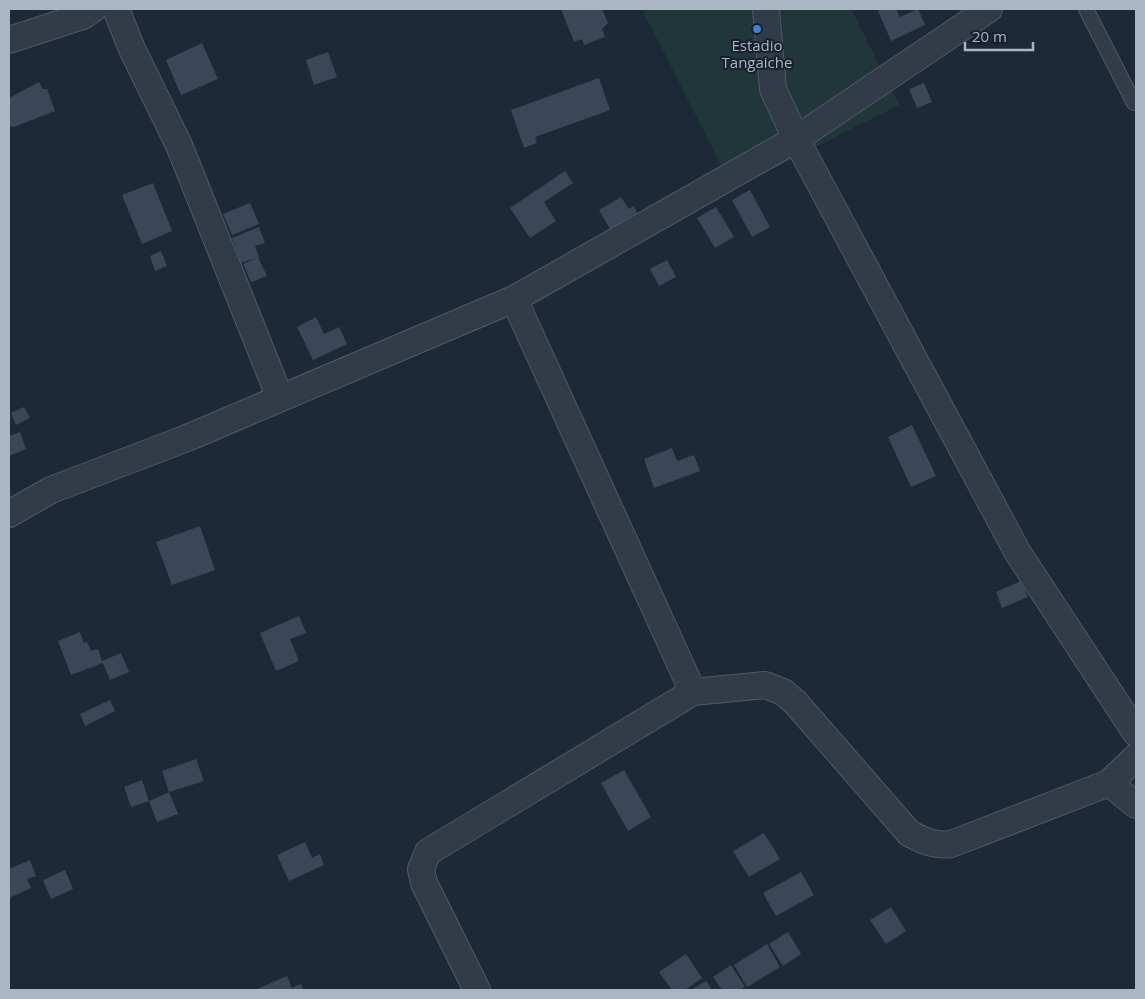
<svg xmlns="http://www.w3.org/2000/svg" width="1145" height="999" font-family="'Open Sans',sans-serif">
<rect width="100%" height="100%" fill="#1e2938"/>
<polygon fill="#203639" points="642,9 851,9 899,105 733,189"/>
<g fill="#3a4758">
<polygon points="561,9 602,9 608,23 602,29 605,37 584,45 582,39 574,42"/>
<polygon points="884,9 896,9 900,17 918,9 925,25 891,41 878,11"/>
<polygon points="202,43 218,79 181,95 166,60"/>
<polygon points="328,52 337,77 314,85 306,60"/>
<polygon points="599,78 610,110 535,137 537,143 524,148 511,110"/>
<polygon points="39,82 43,89 47,89 55,111 14,127 9,126 9,98"/>
<polygon points="924,83 932,102 917,108 909,89"/>
<polygon points="565,171 573,183 544,202 556,221 530,238 510,208"/>
<polygon points="153,183 172,231 142,244 122,195"/>
<polygon points="750,190 770,227 752,237 732,200"/>
<polygon points="621,197 629,209 634,206 637,213 610,229 599,210"/>
<polygon points="250,203 259,224 232,235 223,214"/>
<polygon points="716,207 734,237 715,248 697,218"/>
<polygon points="259,227 265,243 255,246 259,257 241,263 232,238"/>
<polygon points="161,251 167,266 155,271 150,256"/>
<polygon points="258,257 267,276 251,282 243,264"/>
<polygon points="667,260 676,277 659,286 650,269"/>
<polygon points="316,317 324,334 339,327 347,344 313,360 297,327"/>
<polygon points="24,407 30,418 16,425 11,413"/>
<polygon points="912,425 936,476 911,487 888,437"/>
<polygon points="20,432 26,449 9,456 9,436"/>
<polygon points="672,448 677,461 694,455 700,471 654,488 644,459"/>
<polygon points="200,526 215,570 172,585 156,542"/>
<polygon points="1021,581 1028,597 1002,608 996,592"/>
<polygon points="299,616 306,633 290,639 299,661 276,671 260,633"/>
<polygon points="80,632 84,643 87,642 91,651 98,649 102,661 121,653 129,672 110,680 103,663 71,675 58,641"/>
<polygon points="110,700 115,711 85,726 80,714"/>
<polygon points="196,759 204,781 169,792 178,814 157,822 149,801 169,792 162,771"/>
<polygon points="624,770 651,817 628,831 601,783"/>
<polygon points="142,780 149,801 131,807 124,787"/>
<polygon points="764,833 780,859 749,877 733,851"/>
<polygon points="305,842 312,858 320,854 324,865 289,881 277,855"/>
<polygon points="30,860 36,876 27,879 31,888 9,898 9,869"/>
<polygon points="65,870 73,889 51,899 43,880"/>
<polygon points="801,872 814,895 776,916 763,893"/>
<polygon points="891,907 906,931 886,944 870,920"/>
<polygon points="788,932 801,954 783,966 769,944"/>
<polygon points="767,944 780,967 747,987 734,965"/>
<polygon points="686,954 702,978 685,990 672,990 659,972"/>
<polygon points="731,965 745,987 740,990 722,990 713,977"/>
<polygon points="287,976 292,988 301,984 303,990 255,990"/>
<polygon points="706,981 712,990 691,990"/>
</g>
<g fill="none" stroke-linecap="round" stroke-linejoin="round">
<g stroke="#4f5966" stroke-width="16">
<polyline id="service" points="1086,9 1134,103"/>
</g>
<g stroke="#4f5966" stroke-width="28">
<g id="minor">
<polyline points="116,9 132,49 179,145 280,398"/>
<polyline points="766,9 773,89 796,139 1018,553 1136,733"/>
<polyline points="9,40 83,16 93,9"/>
<polyline points="514,299 693,692"/>
<polyline points="9,514 51,490 187,438 514,299 796,139 989,9"/>
<polyline points="1109,783 1136,757"/>
<path d="M477,990L424,883L421,869L428,852L693,692L765,685L783,692L795,702L909,833C923,841 935,846 951,844L1109,783L1136,805"/>
</g>
</g>
<use href="#service" stroke="#323b48" stroke-width="14"/>
<use href="#minor" stroke="#323b48" stroke-width="26"/>
</g>
<circle fill="#3f7fe0" stroke="#17202d" stroke-width="2" cx="757" cy="29" r="5"/>
<g text-anchor="middle" stroke-width="4" stroke-linejoin="round" paint-order="stroke">
<g font-size="15" fill="#abb6c5" stroke="#17202d">
<text x="757" y="51">Estadio<tspan x="757" dy="17">Tangaiche</tspan></text>
</g>
</g>
<rect width="1145" height="999" fill="none" stroke="#abb6c5" stroke-width="20"/>
<path d="M965 42v8h68v-8" fill="none" stroke="#abb6c5" stroke-width="2.5"/>
<text x="972" y="42" font-size="15" fill="#abb6c5" stroke="#17202d" stroke-width="4" paint-order="stroke">20 m</text>
</svg>
